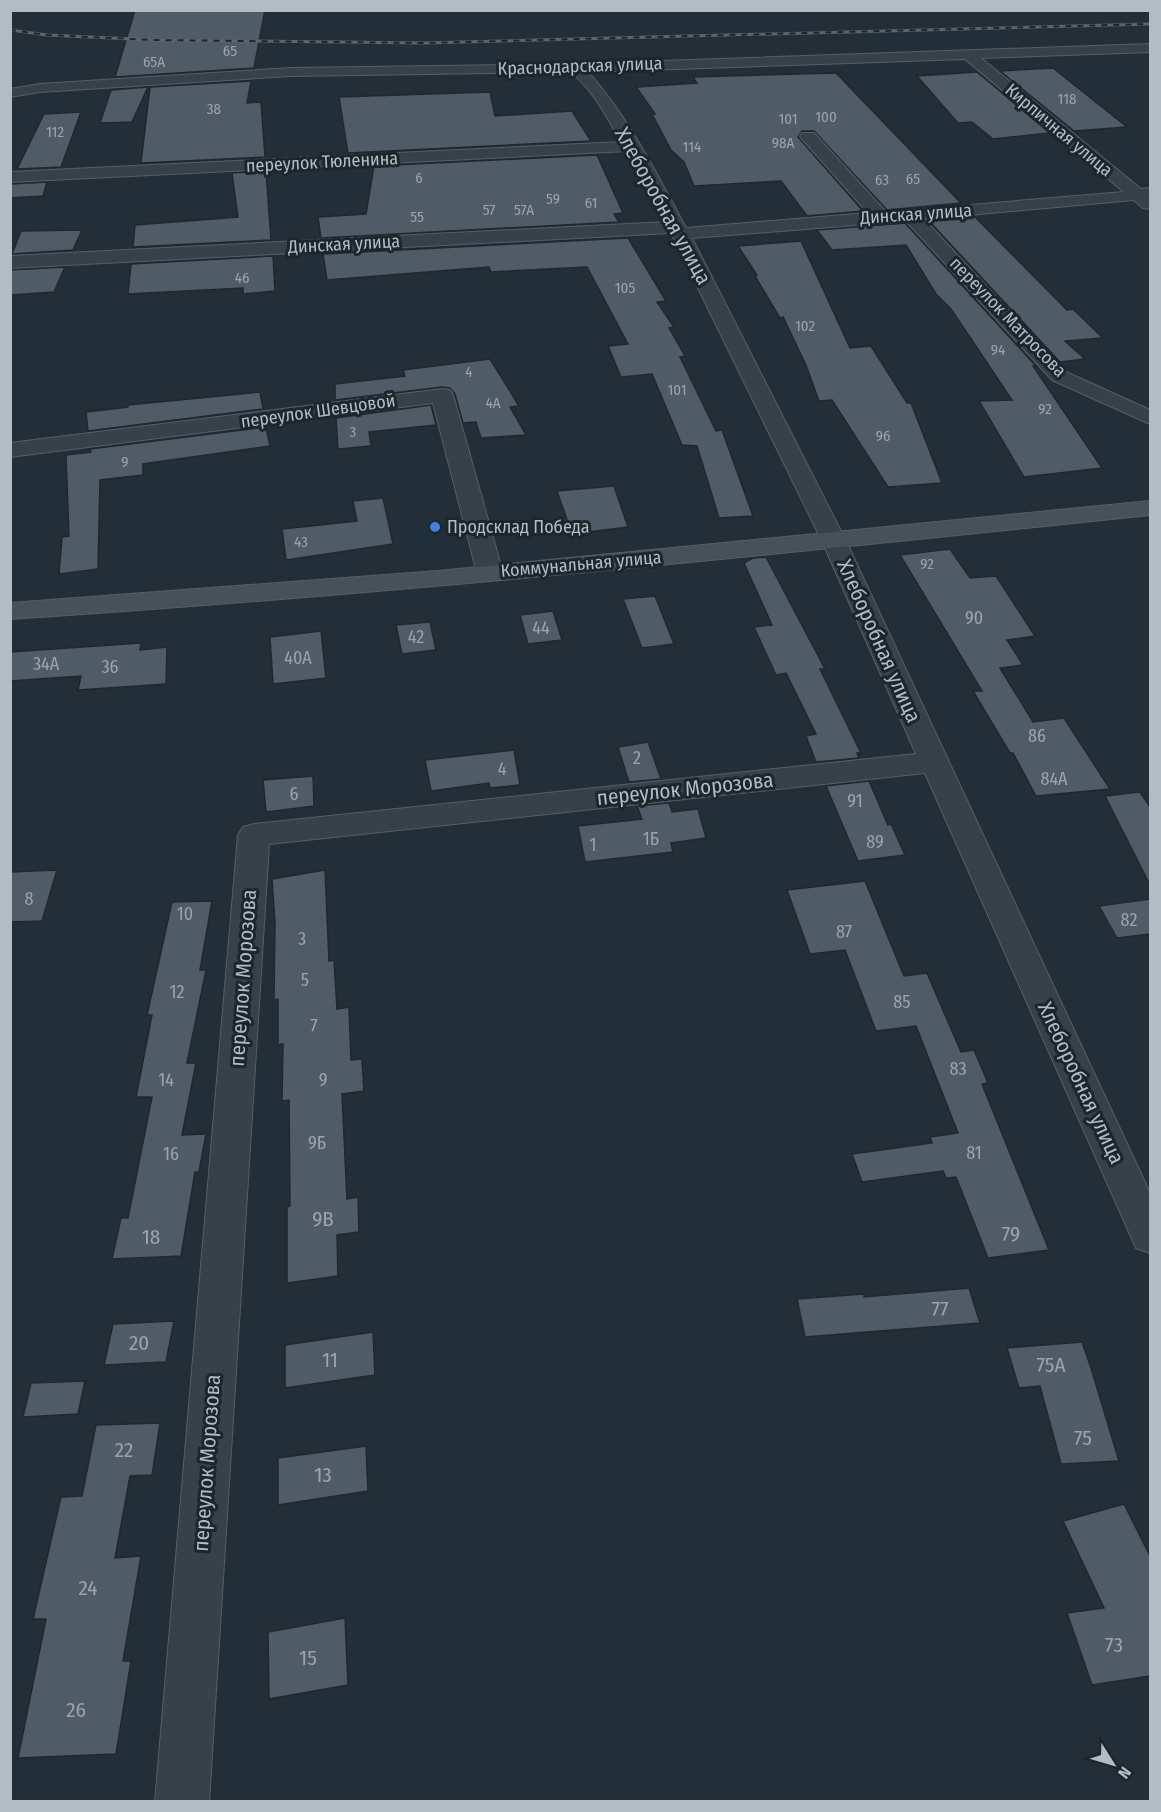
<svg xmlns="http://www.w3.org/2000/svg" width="1161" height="1812" font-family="'Fira Sans Condensed',sans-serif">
<rect width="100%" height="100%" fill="#232f38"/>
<g fill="#4f5c67" stroke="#1e282f" stroke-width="1.5">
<polygon points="135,10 265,10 254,68 115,77"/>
<polygon points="1053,68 1127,127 1074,131 1000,71"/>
<polygon points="977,72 1050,133 993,139 972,122 958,123 917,76"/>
<polygon points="836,73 961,203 887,210 814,131 802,131 798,137 863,211 807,216 781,181 694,186 684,162 671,150 652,114 655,114 636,87 697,83 693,77"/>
<polygon points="251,81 247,103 261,102 265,157 141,163 150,87"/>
<polygon points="148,87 132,122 100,123 111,90"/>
<polygon points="490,92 495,116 572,111 591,141 348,153 339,97"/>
<polygon points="81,112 61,167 17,169 44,114"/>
<polygon points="597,155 623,213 614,214 619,222 321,238 318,217 366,214 374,166"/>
<polygon points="266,171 271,240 133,247 135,225 238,217 232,173"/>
<polygon points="47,182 43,196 10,198 11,184"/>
<polygon points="975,217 1067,310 1073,309 1103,338 1065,341 1085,359 1060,362 929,221"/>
<polygon points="905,223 1036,366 1033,366 1102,468 1024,477 979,401 1012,400 951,309 936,294 906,245 832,250 817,230"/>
<polygon points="82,230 73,250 12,254 21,231"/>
<polygon points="628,238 666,301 657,302 674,327 669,328 685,356 680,357 716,431 722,430 753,516 719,518 697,446 682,445 652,374 621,377 608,346 628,344 587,267 491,272 489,267 327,280 323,254"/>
<polygon points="801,241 850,348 871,346 907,403 911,403 942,483 888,487 832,400 819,401 806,365 783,317 780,318 755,276 757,275 738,246"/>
<polygon points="273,256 275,291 243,294 243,288 128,294 131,264"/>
<polygon points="65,267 54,292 10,295 10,270"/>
<polygon points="490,359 519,406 510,407 526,435 481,438 476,422 463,423 455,394 450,388 442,387 335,400 335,384 405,376 403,370"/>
<polygon points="260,392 263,409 88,431 86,412 128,407 128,405"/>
<polygon points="431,405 436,425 369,432 371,446 338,449 336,418"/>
<polygon points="266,427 270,446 143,464 143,475 100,480 98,569 59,574 62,537 69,536 66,455 91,452 90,449"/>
<polygon points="614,486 628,527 572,534 557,491"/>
<polygon points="383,498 393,544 286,560 282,529 357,521 353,501"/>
<polygon points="950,549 970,578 996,576 1035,636 1007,640 1023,665 1000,668 1033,722 1064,718 1110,789 1036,796 1013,753 1010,753 973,691 982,691 900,555"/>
<polygon points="766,557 825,669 820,669 861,753 857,753 859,758 816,762 806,736 816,734 786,673 776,675 754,627 772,625 744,563 753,558"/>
<polygon points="655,596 674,644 642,648 623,599"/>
<polygon points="553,611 562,640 528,644 520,615"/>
<polygon points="430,622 436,650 402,654 396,625"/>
<polygon points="321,631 326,678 273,684 270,637"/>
<polygon points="141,643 140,650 167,647 166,684 78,690 81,676 10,681 10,652"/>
<polygon points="648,742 661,779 629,782 618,747"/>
<polygon points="514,750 520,785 490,788 489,783 431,791 425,760"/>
<polygon points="313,776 314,806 266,812 263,780"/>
<polygon points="869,781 888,825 891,824 905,855 858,861 826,786"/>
<polygon points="1140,792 1150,807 1150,885 1105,796"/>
<polygon points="669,803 672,812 698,809 706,838 671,843 673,852 585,862 578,826 642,819 637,806"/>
<polygon points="57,870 42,921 10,922 10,872"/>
<polygon points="325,870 329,961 334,960 337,1009 349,1007 351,1060 362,1059 364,1091 342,1094 347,1199 358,1197 359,1232 337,1235 338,1276 287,1283 287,1207 290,1206 289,1100 282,1101 283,1044 278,1045 278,999 274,1000 275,922 272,879"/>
<polygon points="865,881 904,976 927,973 961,1052 974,1050 988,1083 982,1084 1049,1250 988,1258 956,1177 946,1178 943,1171 862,1182 852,1154 932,1143 930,1137 958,1133 916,1026 876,1031 845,950 810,954 787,890"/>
<polygon points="1150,899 1150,934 1117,938 1099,906"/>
<polygon points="212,901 200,970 206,970 187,1063 196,1063 182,1135 206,1134 199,1172 195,1172 181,1256 112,1259 121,1218 128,1218 152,1097 136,1097 152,1015 147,1015 172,902"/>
<polygon points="969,1288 980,1323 805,1337 797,1299 864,1294 864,1297"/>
<polygon points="174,1321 166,1362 104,1365 113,1324"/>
<polygon points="373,1332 375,1375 285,1388 285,1345"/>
<polygon points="1082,1342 1091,1368 1119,1461 1061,1464 1040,1386 1019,1388 1007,1348"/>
<polygon points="85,1381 78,1414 23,1417 31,1383"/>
<polygon points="160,1423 152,1475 130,1476 115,1558 141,1556 123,1661 131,1661 116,1754 18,1758 46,1619 33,1619 61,1497 82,1496 96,1425"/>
<polygon points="366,1446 368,1491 278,1505 278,1458"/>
<polygon points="1124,1504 1150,1556 1150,1676 1092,1685 1067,1613 1104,1608 1063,1521"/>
<polygon points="345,1618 348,1685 269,1699 268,1632"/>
</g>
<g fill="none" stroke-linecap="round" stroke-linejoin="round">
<g stroke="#555f66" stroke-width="2">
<g id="street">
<path d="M1150,44V52L981,58L1141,189L1150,188V209L1143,208L1134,200L924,219L1066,372L1150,410V424L1052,380L906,221L692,238L846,541L1150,1193V1253L1136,1248L925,773L269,844L209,1802H155L238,835L243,827L254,824L916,754L822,541L671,233L10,268V256L666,222L628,151L10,182V172L622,142C607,119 593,88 570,72L291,76L40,92L10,97V89L40,84L291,68L573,64ZM965,59L1124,192L886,212L814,133H802L800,136L802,139L868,213L686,228C657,174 629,118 588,72Z"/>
<polygon points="442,389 450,390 453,395 503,573 499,578 490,581 481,578 477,573 433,403 10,457 10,443"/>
</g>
</g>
<g stroke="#555f66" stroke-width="2">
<path id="secondary" d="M1150,501V515C771,555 391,594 10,619V603L438,571Z"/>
</g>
<use href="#street" fill="#374149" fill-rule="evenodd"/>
<use href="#secondary" fill="#45515b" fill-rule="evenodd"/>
<g stroke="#59666f" stroke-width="3">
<polyline id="rail" points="10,30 47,35 153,40 424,43 1150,24"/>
</g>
<use href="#rail" stroke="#1c262d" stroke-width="2" stroke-dasharray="6" stroke-linecap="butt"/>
</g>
<circle fill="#3f7fe0" stroke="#1c262d" stroke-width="2" cx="435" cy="527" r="6"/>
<g text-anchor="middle" stroke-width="6" stroke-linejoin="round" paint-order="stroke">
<g font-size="15" fill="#99a4ae">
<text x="230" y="56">65</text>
<text x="154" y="67">65А</text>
<text x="1067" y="104">118</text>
<text x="214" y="114">38</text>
<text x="826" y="122">100</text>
<text x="788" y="124">101</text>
<text x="55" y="137">112</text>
<text x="783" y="148">98А</text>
<text x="692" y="152">114</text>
<text x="419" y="183">6</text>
<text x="913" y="184">65</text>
<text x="882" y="185">63</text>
<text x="553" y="204">59</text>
<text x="591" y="208">61</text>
<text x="489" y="215">57</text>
<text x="524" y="215">57А</text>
<text x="417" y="222">55</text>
<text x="242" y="283">46</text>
<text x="625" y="293">105</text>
<text x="805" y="331">102</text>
<text x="998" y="355">94</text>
<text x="469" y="377">4</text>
<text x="677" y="395">101</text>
<text x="493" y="408">4А</text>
<text x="1045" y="414">92</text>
<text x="353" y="437">3</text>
<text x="883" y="441">96</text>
<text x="125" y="467">9</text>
<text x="301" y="547">43</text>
<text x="927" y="569">92</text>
</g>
<g font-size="18" fill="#b2bcc5" stroke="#1c262d">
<text transform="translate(580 66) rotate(-2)" y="6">Краснодарская улица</text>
<text transform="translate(1059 130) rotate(40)" y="6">Кирпичная улица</text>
<text transform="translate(322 162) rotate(-3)" y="6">переулок Тюленина</text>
<text transform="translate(916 214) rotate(-4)" y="6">Динская улица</text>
<text transform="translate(344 244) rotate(-3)" y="6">Динская улица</text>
<text transform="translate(1008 317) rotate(46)" y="6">переулок Матросова</text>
<text transform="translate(318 411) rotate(-8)" y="6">переулок Шевцовой</text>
<text transform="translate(581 564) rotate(-5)" y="6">Коммунальная улица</text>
</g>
<g font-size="18" fill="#b2bcc5" stroke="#1c262d" text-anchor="start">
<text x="447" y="533">Продсклад Победа</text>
</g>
<g font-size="18" fill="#99a4ae">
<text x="974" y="624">90</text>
<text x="541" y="634">44</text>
<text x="416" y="643">42</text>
<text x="298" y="664">40А</text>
<text x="46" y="670">34А</text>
<text x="110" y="673">36</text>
<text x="1037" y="742">86</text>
<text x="637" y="764">2</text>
<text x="502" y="775">4</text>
<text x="1054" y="785">84А</text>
<text x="294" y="800">6</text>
<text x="855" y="807">91</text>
<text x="651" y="845">1Б</text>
<text x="875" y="848">89</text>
<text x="593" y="851">1</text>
<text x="29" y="905">8</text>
<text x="185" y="920">10</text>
<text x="1129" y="926">82</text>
<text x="844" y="938">87</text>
<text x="302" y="945">3</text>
<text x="305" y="986">5</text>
<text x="177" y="998">12</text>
<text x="902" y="1008">85</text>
<text x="314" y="1032">7</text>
<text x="958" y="1075">83</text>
<text x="166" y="1086">14</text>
<text x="323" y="1086">9</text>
<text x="317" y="1149">9Б</text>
<text x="974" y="1159">81</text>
<text x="171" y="1160">16</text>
</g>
<g font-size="21" fill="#b2bcc5" stroke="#1c262d">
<text transform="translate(663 206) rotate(61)" y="7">Хлеборобная улица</text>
<text transform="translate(879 641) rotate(66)" y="7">Хлеборобная улица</text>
<text transform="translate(685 789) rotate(-6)" y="7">переулок Морозова</text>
<text transform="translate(243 978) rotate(-86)" y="7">переулок Морозова</text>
<text transform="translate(1081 1083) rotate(65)" y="7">Хлеборобная улица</text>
<text transform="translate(207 1463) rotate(-86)" y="7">переулок Морозова</text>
</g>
<g font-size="21" fill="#99a4ae">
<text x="323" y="1226">9В</text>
<text x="1011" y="1241">79</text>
<text x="151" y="1244">18</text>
<text x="940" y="1316">77</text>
<text x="139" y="1350">20</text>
<text x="330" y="1367">11</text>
<text x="1051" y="1372">75А</text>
<text x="1083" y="1445">75</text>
<text x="124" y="1457">22</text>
<text x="323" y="1482">13</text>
<text x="88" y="1595">24</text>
<text x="1114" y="1652">73</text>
<text x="308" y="1665">15</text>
<text x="76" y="1717">26</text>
</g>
</g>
<rect width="1161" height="1812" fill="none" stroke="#b2bcc5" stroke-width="24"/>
<g transform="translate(1113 1764) rotate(127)" stroke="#1c262d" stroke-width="4.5" paint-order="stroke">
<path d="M0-4.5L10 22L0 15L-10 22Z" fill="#b2bcc5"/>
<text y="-9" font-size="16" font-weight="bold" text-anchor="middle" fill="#b2bcc5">N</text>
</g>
</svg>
